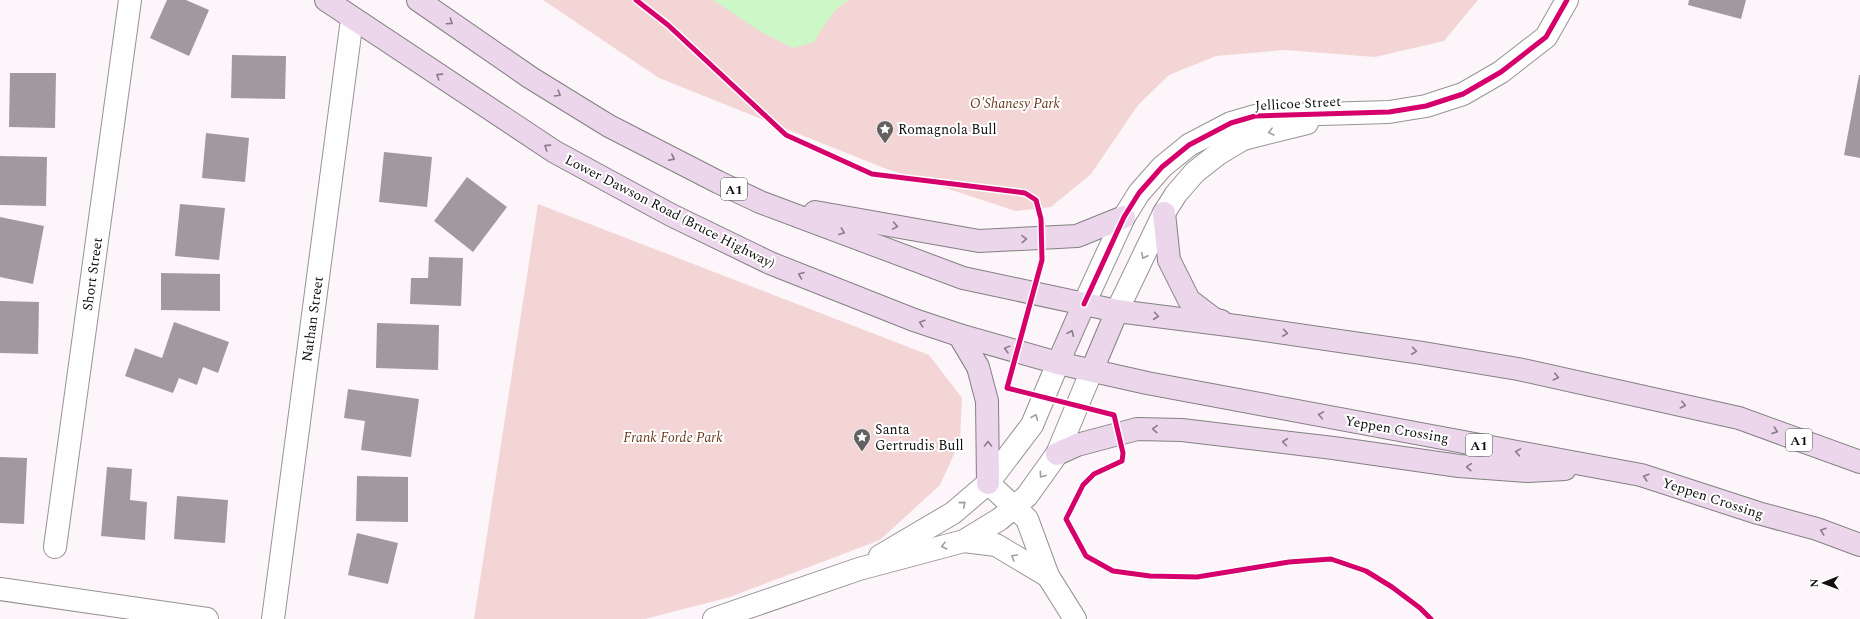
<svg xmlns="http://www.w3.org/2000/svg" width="1860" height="619" font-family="Spectral,serif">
<rect width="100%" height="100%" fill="#fcf5f9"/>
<g fill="#f4d5d5">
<polygon points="543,0 1478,0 1444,41 1375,57 1285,50 1216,56 1169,75 1138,105 1091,174 1051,207 1016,211 884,168 659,78"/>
<polygon points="538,204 929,355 962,398 960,441 940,485 880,540 730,597 645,619 474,619"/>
</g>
<path fill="#ccf8c8" d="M713,0H849C833,8 823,28 814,42L793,48L758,30Z"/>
<g fill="#a09a9e">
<polygon points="167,0 186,0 209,10 189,56 150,38"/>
<polygon points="1689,0 1746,0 1741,19 1688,5"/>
<polygon points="232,55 286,56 285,99 231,98"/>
<polygon points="10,73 56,73 55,128 9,127"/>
<polygon points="1859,75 1860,75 1860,158 1844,155"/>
<polygon points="206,133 249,138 245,182 202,178"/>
<polygon points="384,152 432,157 427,207 379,202"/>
<polygon points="0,156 47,157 46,206 0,205"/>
<polygon points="467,177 507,207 473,252 434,221"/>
<polygon points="180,204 225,208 219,260 175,256"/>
<polygon points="0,217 44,226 33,284 0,277"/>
<polygon points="429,257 463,258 461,306 410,304 411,278 428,278"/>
<polygon points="161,273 220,274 220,311 161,310"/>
<polygon points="0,301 39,302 38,354 0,353"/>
<polygon points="174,322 229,342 218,373 203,367 197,385 179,378 173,393 125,376 135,348 162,358"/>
<polygon points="377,323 439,325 438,370 376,368"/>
<polygon points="348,389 419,399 411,457 361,450 365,421 344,418"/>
<polygon points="0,457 27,458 24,524 0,523"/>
<polygon points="107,467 132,469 130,500 147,502 145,540 101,536"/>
<polygon points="357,476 408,477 408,522 356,521"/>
<polygon points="177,496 228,500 225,543 174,539"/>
<polygon points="357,533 398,543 388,584 348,575"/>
</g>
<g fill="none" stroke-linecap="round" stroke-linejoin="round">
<g stroke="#969394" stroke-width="24">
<g id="minor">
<polyline points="1084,304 1124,217 1139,193 1162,167 1189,145 1231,123 1255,116 1389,112 1426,106 1463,94 1501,72 1546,37 1567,0"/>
<polyline points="1117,311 1164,213 1176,194 1195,172 1218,154 1243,139 1307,123"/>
<polyline points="988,483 1027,519 1048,576 1075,619"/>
<polyline points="964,541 996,545 1048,576"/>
<polyline points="55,547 130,0"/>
<polyline points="880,556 953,513 988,483 1032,425 1058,363"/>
<polyline points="0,589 207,619"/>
<polyline points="273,619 352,19"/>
<polyline points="714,619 859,569 964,541 1000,519 1027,496 1057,454 1092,370"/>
</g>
</g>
<g stroke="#838082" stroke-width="24">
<g id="highway">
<polyline points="326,0 555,152 671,215 770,263 914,320 959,335 1058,363 1147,383 1641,475 1758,513 1817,529 1860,545"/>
<polyline points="418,0 531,78 609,126 718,182 760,202 963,278 1117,311 1236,326 1422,353 1518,369 1739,418 1860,462"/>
<polyline points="815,212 979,241 1077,236 1124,217"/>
<polyline points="1164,213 1169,260 1189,300 1214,319 1221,321"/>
<polyline points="959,335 978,367 987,401 988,483"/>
<polyline points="1058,363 1084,304"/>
<polyline points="1092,370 1117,311"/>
<polyline points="1057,454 1077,445 1137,429 1182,430 1333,448 1459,466 1528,471 1565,469"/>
</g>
</g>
<use href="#minor" stroke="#fffefe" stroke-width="22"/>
<use href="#highway" stroke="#ebd6eb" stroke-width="22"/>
<g stroke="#fff" stroke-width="8">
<g id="cycleway">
<polyline points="636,0 668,25 786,135 872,174 1010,191 1025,193 1036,200 1041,219 1042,260 1007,388 1114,415 1123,453 1122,461 1094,474 1083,485 1066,519 1086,556 1113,571 1150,576 1197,577 1289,562 1331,559 1366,571 1392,587 1420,608 1431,619"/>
<polyline points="1084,304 1124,217 1139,193 1162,167 1189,145 1231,123 1255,116 1389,112 1426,106 1463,94 1501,72 1546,37 1567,0"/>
</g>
</g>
<use href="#cycleway" stroke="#d6006c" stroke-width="5"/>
</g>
<defs><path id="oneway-chevron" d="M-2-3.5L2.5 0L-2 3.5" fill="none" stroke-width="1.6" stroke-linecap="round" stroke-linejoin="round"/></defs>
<g stroke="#887c88">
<use href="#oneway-chevron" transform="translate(450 22) rotate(34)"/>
<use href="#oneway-chevron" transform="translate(439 76) rotate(-147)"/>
<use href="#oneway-chevron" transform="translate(558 94) rotate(31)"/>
<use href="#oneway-chevron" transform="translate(547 147) rotate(-147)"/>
<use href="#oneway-chevron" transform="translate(672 158) rotate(27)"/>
<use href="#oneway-chevron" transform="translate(895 226) rotate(10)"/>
<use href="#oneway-chevron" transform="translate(842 232) rotate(20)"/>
<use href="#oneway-chevron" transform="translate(1024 239) rotate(-2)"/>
<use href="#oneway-chevron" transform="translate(801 275) rotate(-159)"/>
<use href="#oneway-chevron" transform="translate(1156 316) rotate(7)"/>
<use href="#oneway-chevron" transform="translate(922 323) rotate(-161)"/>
<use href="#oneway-chevron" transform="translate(1071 333) rotate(-66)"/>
<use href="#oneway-chevron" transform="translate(1285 333) rotate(8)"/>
<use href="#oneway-chevron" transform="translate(1007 349) rotate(-165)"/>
<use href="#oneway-chevron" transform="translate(1414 351) rotate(8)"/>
<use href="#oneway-chevron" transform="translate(1556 377) rotate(13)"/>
<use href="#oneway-chevron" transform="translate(1683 405) rotate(13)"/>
<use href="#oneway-chevron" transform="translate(1321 415) rotate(-170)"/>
<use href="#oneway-chevron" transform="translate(1155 429) rotate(-178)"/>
<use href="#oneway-chevron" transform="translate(1775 431) rotate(20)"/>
<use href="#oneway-chevron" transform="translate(1285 442) rotate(-173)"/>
<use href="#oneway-chevron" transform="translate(988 444) rotate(-90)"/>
<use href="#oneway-chevron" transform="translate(1518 452) rotate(-170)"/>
<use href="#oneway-chevron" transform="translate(1469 467) rotate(-176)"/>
<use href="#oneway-chevron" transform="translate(1646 477) rotate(-163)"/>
<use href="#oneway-chevron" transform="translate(1823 531) rotate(-161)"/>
</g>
<g stroke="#9f9e9e">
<use href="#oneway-chevron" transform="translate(1271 132) rotate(166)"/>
<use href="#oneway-chevron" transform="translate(1144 256) rotate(116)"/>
<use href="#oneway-chevron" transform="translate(1035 417) rotate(-68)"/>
<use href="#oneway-chevron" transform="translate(1042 475) rotate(126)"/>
<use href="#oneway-chevron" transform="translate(963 504) rotate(-40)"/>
<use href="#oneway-chevron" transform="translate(944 546) rotate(166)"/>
<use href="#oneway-chevron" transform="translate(1014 557) rotate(-150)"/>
</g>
<defs>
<g id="sight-pin" transform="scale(0.9)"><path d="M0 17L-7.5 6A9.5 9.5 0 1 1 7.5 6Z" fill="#626061" stroke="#fff"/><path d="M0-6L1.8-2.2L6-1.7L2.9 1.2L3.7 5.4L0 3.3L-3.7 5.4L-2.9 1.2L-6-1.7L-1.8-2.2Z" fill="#fff"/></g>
</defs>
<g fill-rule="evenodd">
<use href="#sight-pin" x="885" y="129"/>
<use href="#sight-pin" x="862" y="437"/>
</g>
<g text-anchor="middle" stroke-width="4" stroke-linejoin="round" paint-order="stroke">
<g fill="#fff" stroke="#575757" stroke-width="1">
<rect x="721" y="178" width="26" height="22" rx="3"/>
<rect x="1786" y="429" width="26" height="22" rx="3"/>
<rect x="1466" y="434" width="26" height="22" rx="3"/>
</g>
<g font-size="13" font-weight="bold" fill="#0f0f0f">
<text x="734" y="194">A1</text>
<text x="1799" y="445">A1</text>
<text x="1479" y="450">A1</text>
</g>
<g font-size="14" font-style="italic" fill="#6c381b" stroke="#fff">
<text x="1015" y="108">O'Shanesy Park</text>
<text x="673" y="442">Frank Forde Park</text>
</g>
<g font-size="14" fill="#0f0f0f" stroke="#fff">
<text transform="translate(1298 103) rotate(-3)" y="5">Jellicoe Street</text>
<text transform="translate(670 211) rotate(27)" y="5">Lower Dawson Road (Bruce Highway)</text>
<text transform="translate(92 274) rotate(-82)" y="5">Short Street</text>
<text transform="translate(312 319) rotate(-82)" y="5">Nathan Street</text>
<text transform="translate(1397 429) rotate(10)" y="5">Yeppen Crossing</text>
<text transform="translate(1713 498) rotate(18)" y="5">Yeppen Crossing</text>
</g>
<g font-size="14" fill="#0f0f0f" stroke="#fff" text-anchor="start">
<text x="898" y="134">Romagnola Bull</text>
<text x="875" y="434">Santa<tspan x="875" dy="16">Gertrudis Bull</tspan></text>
</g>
</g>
<g transform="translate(1824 583) rotate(269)" stroke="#ffffff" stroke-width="3" paint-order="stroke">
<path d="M0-3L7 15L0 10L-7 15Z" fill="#0f0f0f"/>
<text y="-6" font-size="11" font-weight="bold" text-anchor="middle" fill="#0f0f0f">N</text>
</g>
</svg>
